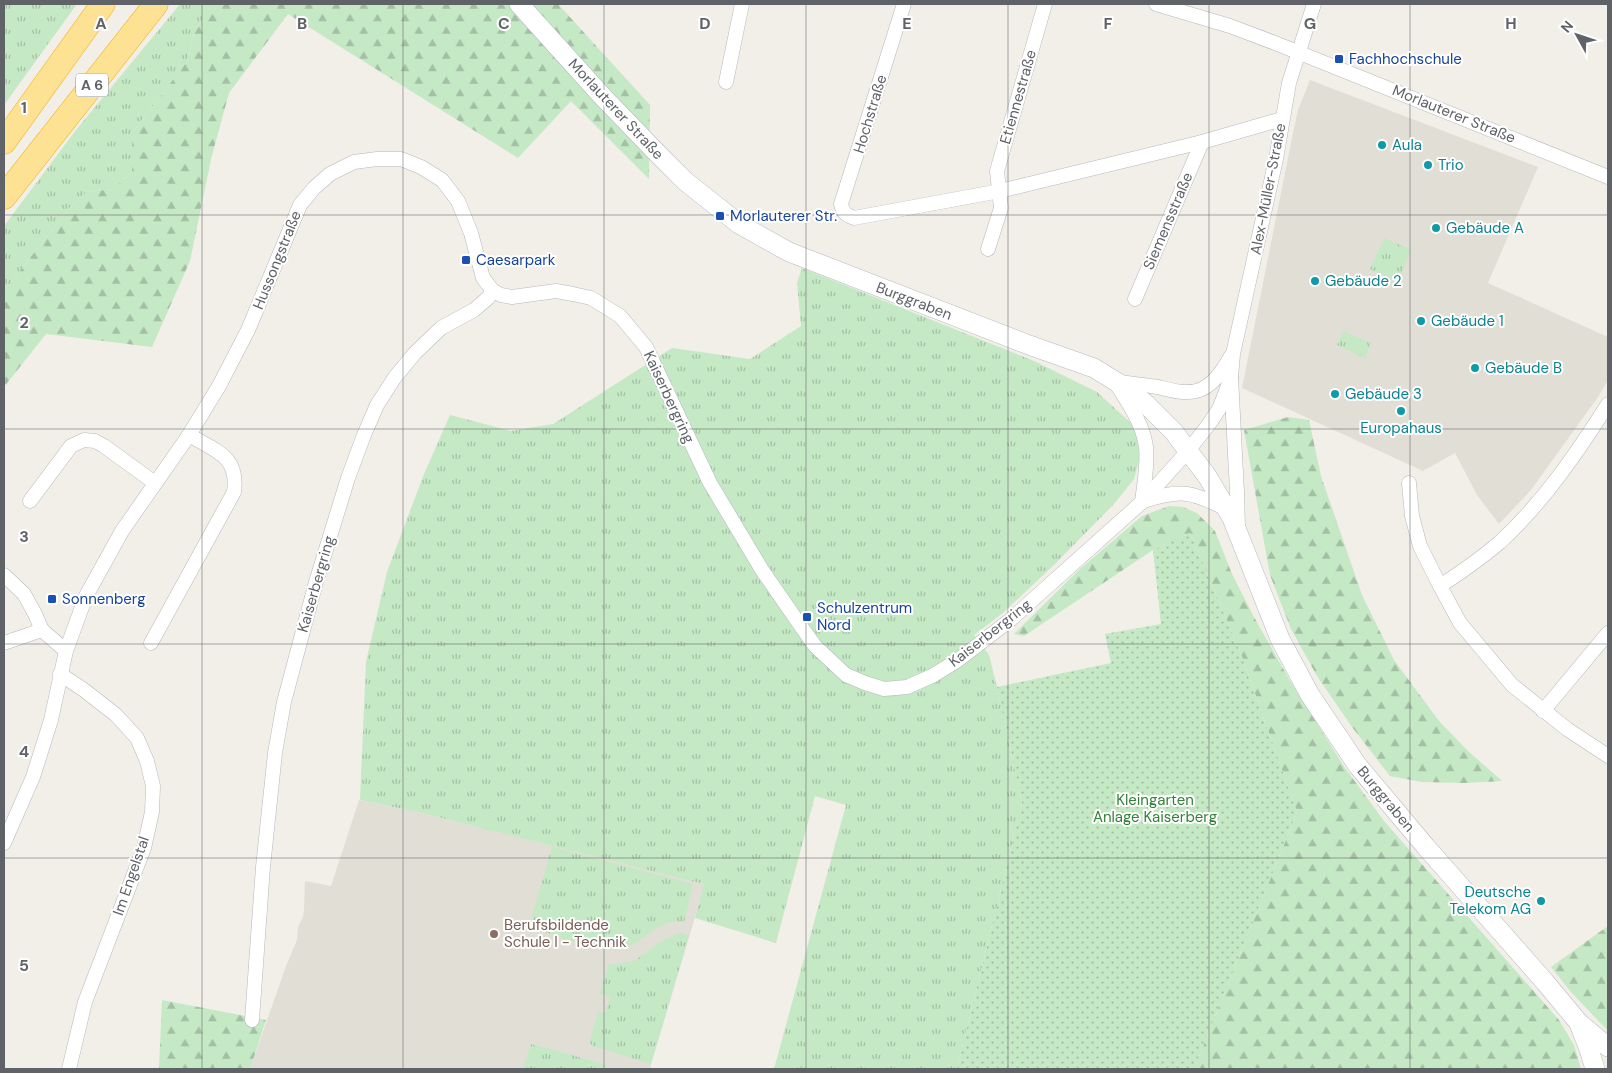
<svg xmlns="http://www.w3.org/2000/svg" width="1612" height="1073" font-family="'DM Sans',sans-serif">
<defs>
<pattern id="grass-tufts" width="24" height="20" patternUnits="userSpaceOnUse" patternTransform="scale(1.25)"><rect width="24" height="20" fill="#c5e8c5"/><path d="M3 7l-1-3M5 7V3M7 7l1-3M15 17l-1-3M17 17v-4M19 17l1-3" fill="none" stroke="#a3c0a4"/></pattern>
<pattern id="forest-firs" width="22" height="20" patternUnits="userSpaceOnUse" patternTransform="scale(1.25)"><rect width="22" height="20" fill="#c5e8c5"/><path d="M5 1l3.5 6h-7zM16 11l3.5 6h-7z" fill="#a3c0a4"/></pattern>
<pattern id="garden-dots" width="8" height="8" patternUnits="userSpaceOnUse" patternTransform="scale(1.25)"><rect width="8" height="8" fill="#c5e8c5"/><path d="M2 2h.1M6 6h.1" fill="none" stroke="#a3c0a4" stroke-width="1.8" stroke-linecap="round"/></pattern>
</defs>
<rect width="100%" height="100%" fill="#f1efe8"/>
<g fill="#e1ded6">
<polygon points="1310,80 1538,167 1488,283 1608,337 1608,380 1598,397 1531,490 1499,524 1477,495 1455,453 1423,471 1242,388 1292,138 1298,110"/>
<polygon points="359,800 422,813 705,884 651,1064 651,1069 250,1069 286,966 297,940 298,927 303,917 304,910 305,881 331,886"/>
</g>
<g fill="url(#grass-tufts)">
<polygon points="4,4 77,4 4,105"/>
<polygon points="180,4 211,4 194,34 188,60 132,133 132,172 113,189 87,192 70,207 4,291 4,226 76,130"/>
<polygon points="1384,238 1411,250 1398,282 1370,269"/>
<polygon points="802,268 1034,361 1097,392 1133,425 1142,450 1134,479 1114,504 1056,563 1004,612 974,635 989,655 997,687 1022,803 957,1069 774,1069 846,805 815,796 776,943 695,918 704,884 422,813 360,800 366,662 387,572 424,474 450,415 511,431 553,424 672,348 750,359 801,326 797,283"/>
<polygon points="1343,331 1371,343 1365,358 1337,345"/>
<path d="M552,847L693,884L684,922C660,917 646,941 625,948C606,955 555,935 535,929L532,916Z"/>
<polygon points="681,932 689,936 651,1064 593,1046 590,1043 590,1039 599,1009 601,1013 605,1013 610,997 600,994 608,965 634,961 665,939"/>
<polygon points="531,1044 604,1064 609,1069 523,1069"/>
</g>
<g fill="url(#forest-firs)">
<polygon points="211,4 558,4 650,105 649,179 571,101 518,158 288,14 229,93 211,159 190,261 152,347 46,334 4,387 4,291 70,207 87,192 113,189 132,172 132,133 188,60 194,34"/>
<polygon points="1288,417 1309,420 1321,476 1362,595 1394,660 1439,721 1468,751 1502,781 1465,783 1422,782 1390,776 1352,727 1317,676 1291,629 1270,575 1244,430"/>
<polygon points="1169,506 1183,507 1197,513 1215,531 1232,574 1254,617 1289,679 1345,768 1384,821 1559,1020 1574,1045 1581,1069 1194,1069 1297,812 1241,654 1190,533 1153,550 1024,636 1014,634 1080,569 1142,516"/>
<polygon points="1608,926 1608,1031 1571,992 1551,967"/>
<polygon points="162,1000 266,1020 250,1069 159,1069"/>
</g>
<polygon fill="url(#garden-dots)" points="1190,533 1241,654 1297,812 1194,1069 957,1069 1022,803 997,687 1111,663 1105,634 1161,624 1153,550"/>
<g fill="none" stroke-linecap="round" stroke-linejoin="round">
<g stroke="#b5b8bc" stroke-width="15">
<g id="street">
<path d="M904,4L841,204C843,213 846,215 854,218L1000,191L1202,142L1282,119"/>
<polyline points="1156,4 1230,26 1275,43 1608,177"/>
<polyline points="726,82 742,4"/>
<polyline points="988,249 1001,208 997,171 1045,4"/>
<polyline points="1135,299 1202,142"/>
<path d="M1119,382C1132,384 1145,385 1158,387C1170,390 1184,394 1196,391C1213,387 1223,370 1231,356"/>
<path d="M1117,385C1129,404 1143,424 1146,447C1148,465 1144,484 1142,502"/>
<polyline points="1409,483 1412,516 1420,546 1440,586 1460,623 1512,685 1567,729 1608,756"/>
<polyline points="30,501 71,446 84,440 95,441 104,446 155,483"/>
<path d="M1143,501C1180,490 1190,490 1226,509"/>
<polyline points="1238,528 1237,492 1231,377 1233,354 1276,159 1289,83 1314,4"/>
<polyline points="4,575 24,594 35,614 42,630 66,651"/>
<path d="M1440,586C1460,573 1480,559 1499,543C1542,504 1577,453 1608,404"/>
<polyline points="4,643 42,630"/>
<path d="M151,643L234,492C239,456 216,451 189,435"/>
<polyline points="60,674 84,690 116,715 137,738 147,761 153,786 152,812 144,848 85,1002 69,1069"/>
<polyline points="1543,711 1608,633"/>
<polyline points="4,843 33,777 51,720 66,651 86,596 122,531 189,435 219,386 248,330 300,205 314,188 330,174 354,162 377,159 401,159 421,167 442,180 458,201 471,233 483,278 493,291 501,295 512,297 556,291 573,294 591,298 620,316 646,347 710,483 762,570 798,622 815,646 846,675 865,683 884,689 907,687 932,676 958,660 1009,621 1142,502 1188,451 1209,424 1219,409 1225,394 1231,377"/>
<polyline points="252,1020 263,867 275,753 284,702 316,582 348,478 364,435 377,405 395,377 415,353 441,328 474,310 488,298 493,291"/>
</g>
</g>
<g stroke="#b6babf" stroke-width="20">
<g id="secondary">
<polyline points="519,4 602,96 660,156 685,181 739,224 789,252 1029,345 1094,368 1128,389 1146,404 1174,432 1188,451 1207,476 1232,518 1280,639 1310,695 1358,766 1426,847 1545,982 1579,1023 1608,1047"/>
<polyline points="1580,1026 1589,1049 1595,1069"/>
</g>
</g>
<g stroke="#f9ab00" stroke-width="25">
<g id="highway">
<polyline points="4,142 103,4"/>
<polyline points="4,197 156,4"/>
</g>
</g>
<use href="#street" stroke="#fff" stroke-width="14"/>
<use href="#secondary" stroke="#fff" stroke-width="19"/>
<use href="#highway" stroke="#fde293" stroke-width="24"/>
</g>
<path fill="none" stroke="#5f6368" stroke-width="1" stroke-opacity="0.55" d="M202,4V1069M403,4V1069M604,4V1069M806,4V1069M1008,4V1069M1209,4V1069M1410,4V1069M4,215H1608M4,429H1608M4,644H1608M4,858H1608"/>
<g fill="#1a4fb4" stroke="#fff" stroke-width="2">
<rect x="1334" y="54" width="10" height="10" rx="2.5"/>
<rect x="715" y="211" width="10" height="10" rx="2.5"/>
<rect x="461" y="255" width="10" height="10" rx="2.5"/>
<rect x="47" y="594" width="10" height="10" rx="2.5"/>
<rect x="802" y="612" width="10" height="10" rx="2.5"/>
</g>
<g fill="#0f9aa8" stroke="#fff" stroke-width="2">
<circle cx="1382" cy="145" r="5"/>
<circle cx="1428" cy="165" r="5"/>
<circle cx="1436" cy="228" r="5"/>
<circle cx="1315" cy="281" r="5"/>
<circle cx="1421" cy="321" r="5"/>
<circle cx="1475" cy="368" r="5"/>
<circle cx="1335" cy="394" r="5"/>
<circle cx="1401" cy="411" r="5"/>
<circle cx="1541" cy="901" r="5"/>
</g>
<circle fill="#8d6e63" stroke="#fff" stroke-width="2" cx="494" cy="934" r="5"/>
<g text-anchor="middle" stroke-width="4" stroke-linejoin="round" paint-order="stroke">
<rect fill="#fff" stroke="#8f9295" stroke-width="1" x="76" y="73.5" width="32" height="23" rx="4"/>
<g font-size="14" font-weight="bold" fill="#5f6368">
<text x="92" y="90">A 6</text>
</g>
<g font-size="15" fill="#164399" stroke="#fff" text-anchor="start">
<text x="1349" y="64">Fachhochschule</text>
<text x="730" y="221">Morlauterer Str.</text>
<text x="476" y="265">Caesarpark</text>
<text x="62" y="604">Sonnenberg</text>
<text x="817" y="613">Schulzentrum<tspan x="817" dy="17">Nord</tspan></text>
</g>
<g font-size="15" fill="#5f6368" stroke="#fff">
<text transform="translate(1018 97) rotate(-74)" y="5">Etiennestraße</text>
<text transform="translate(616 109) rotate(47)" y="5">Morlauterer Straße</text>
<text transform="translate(870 114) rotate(-73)" y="5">Hochstraße</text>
<text transform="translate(1454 114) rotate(22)" y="5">Morlauterer Straße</text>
<text transform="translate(1268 189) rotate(-79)" y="5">Alex-Müller-Straße</text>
<text transform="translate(1168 221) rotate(-67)" y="5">Siemensstraße</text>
<text transform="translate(277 260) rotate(-68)" y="5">Hussongstraße</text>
<text transform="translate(914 301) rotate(21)" y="5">Burggraben</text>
<text transform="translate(669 397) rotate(65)" y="5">Kaiserbergring</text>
<text transform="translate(316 584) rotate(-74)" y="5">Kaiserbergring</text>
<text transform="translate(990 633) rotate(-38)" y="5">Kaiserbergring</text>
<text transform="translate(1386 799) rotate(50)" y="5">Burggraben</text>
<text transform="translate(131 876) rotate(-71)" y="5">Im Engelstal</text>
</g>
<g font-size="15" fill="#0d838f" stroke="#fff" text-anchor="start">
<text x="1392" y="150">Aula</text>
<text x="1438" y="170">Trio</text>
<text x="1446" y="233">Gebäude A</text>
<text x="1325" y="286">Gebäude 2</text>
<text x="1431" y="326">Gebäude 1</text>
<text x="1485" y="373">Gebäude B</text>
<text x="1345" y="399">Gebäude 3</text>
<text x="1401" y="433" text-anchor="middle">Europahaus</text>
<text x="1531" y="897" text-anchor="end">Deutsche<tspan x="1531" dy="17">Telekom AG</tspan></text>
</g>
<g font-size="15" fill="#348238" stroke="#fff">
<text x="1155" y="805">Kleingarten<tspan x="1155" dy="17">Anlage Kaiserberg</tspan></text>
</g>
<g font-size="15" fill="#785e54" stroke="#fff" text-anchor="start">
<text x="504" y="930">Berufsbildende<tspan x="504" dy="17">Schule I - Technik</tspan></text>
</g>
</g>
<g font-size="16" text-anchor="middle" font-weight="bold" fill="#5f6368" stroke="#fff" stroke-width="4" stroke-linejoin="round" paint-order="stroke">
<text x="101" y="29">A</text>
<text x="302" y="29">B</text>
<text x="504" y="29">C</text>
<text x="705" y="29">D</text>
<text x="907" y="29">E</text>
<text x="1108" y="29">F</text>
<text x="1310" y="29">G</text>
<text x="1511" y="29">H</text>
<text x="24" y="113">1</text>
<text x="24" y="328">2</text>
<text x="24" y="542">3</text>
<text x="24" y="757">4</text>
<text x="24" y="971">5</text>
</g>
<rect width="1612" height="1073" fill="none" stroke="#5f6368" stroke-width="10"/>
<g transform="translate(1577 35) rotate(310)" stroke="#ffffff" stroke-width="4" paint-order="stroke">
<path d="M0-4L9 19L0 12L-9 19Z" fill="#5f6368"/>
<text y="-8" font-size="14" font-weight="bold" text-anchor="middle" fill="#5f6368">N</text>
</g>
</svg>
